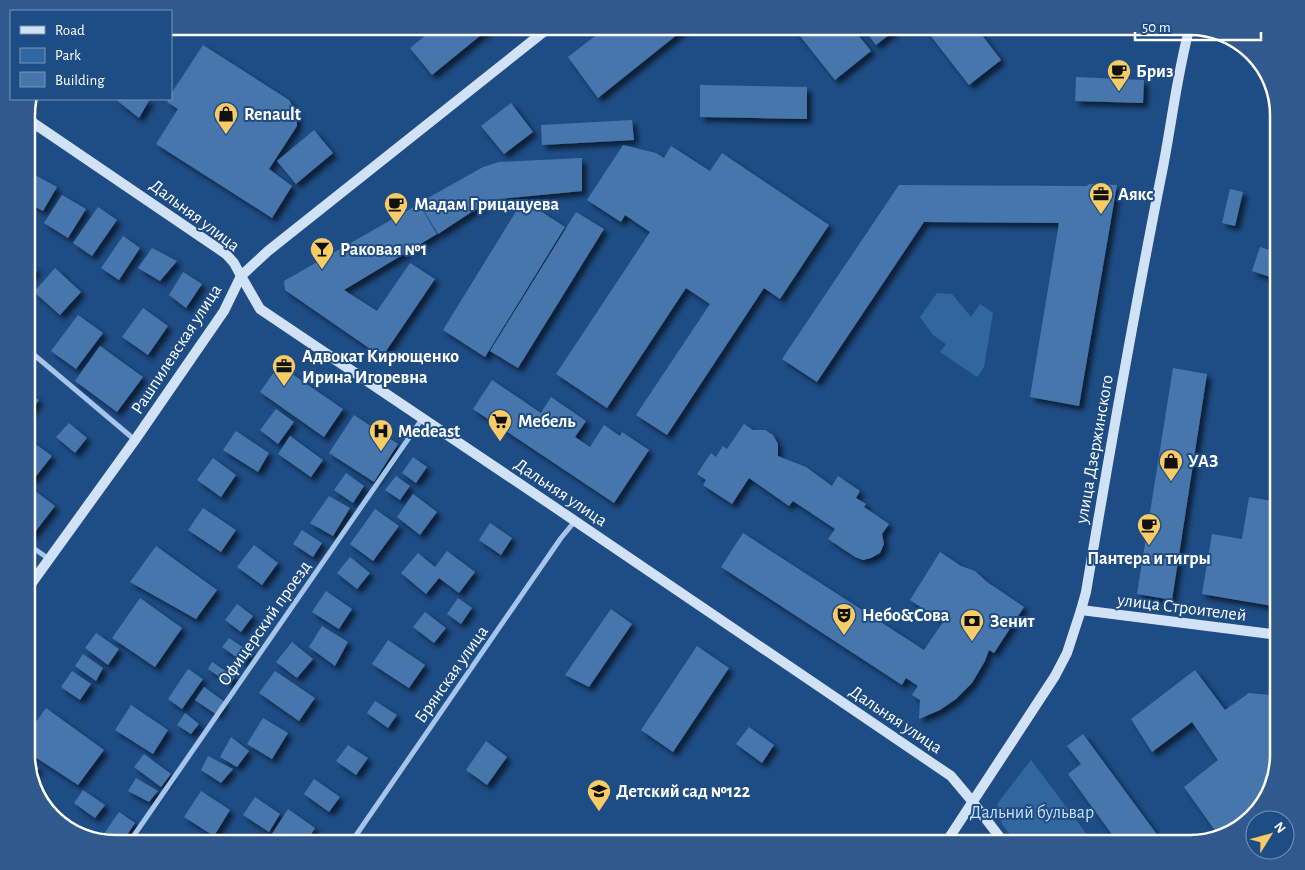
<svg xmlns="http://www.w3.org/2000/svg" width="1305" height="870" font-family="'Alegreya Sans',sans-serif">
<defs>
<filter id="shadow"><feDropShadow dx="4.5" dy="4.5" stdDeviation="2.5" flood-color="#0009"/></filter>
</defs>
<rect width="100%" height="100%" fill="#1e4c84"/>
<g fill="#3266a1">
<polygon points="937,293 952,294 971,317 980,304 993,313 984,367 977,377 940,352 946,344 933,335 920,317"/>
<polygon points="1031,760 1094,844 1017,844 1002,824 997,804"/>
</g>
<g fill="#4776ac" filter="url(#shadow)">
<polygon points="437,26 492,26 432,75 410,48"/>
<polygon points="608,26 688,26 598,98 568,57"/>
<polygon points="792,26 851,26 871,51 835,80"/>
<polygon points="861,26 890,26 894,31 876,45"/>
<polygon points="923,26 975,26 1001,60 969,85"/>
<polygon points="203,45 289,100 297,113 297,126 269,169 292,186 272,218 156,144 178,109 167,102 169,99 171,99 171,94"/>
<polygon points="1076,77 1144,80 1143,103 1075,101"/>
<polygon points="700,85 807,87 807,119 700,117"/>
<polygon points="115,99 150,99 139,118"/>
<polygon points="511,103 533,132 504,154 481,126"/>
<polygon points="632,120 634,140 542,145 541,125"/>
<polygon points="314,130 333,153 296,184 277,161"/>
<polygon points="623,145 656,153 664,158 671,146 710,171 722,153 829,225 780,299 764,288 667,435 636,415 710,304 686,288 607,408 556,374 650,232 625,215 621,222 587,200"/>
<polygon points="582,158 582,191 499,199 473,211 438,234 419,203 483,167 499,162"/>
<polygon points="35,175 57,187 43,211 26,202 26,189"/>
<polygon points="1090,184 1117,185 1079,406 1030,397 1059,223 924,222 817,382 782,359 899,185 1086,186"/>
<polygon points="1230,189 1243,192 1235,226 1222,223"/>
<polygon points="62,195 86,209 68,238 44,223"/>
<polygon points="523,200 565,227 485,357 443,330"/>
<polygon points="419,204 437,234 344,290 377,311 410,263 435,279 382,357 285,290 284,281"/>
<polygon points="98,207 117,220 92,256 73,243"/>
<polygon points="576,212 604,229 518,368 490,351"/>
<polygon points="123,236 140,248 119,280 101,268"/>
<polygon points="1260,247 1279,253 1279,280 1252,271"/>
<polygon points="152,248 177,261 160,281 138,268"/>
<polygon points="26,261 37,270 26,283"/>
<polygon points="55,268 81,292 60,315 34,292"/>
<polygon points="183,272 202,284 186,308 169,295"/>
<polygon points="143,308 168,326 148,355 122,337"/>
<polygon points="78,315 103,333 76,369 51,351"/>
<polygon points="100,346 143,377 117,412 75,381"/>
<polygon points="279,365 343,409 324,437 260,392"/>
<polygon points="1173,368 1207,374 1172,600 1137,594"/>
<polygon points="492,380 541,413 551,397 586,421 575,437 590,447 604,425 620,436 622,432 649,450 614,503 473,409"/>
<polygon points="26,391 39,400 26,417"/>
<polygon points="276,409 294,422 278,444 260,430"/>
<polygon points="354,415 398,444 374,482 329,453"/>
<polygon points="69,423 87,438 75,453 56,437"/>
<polygon points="744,424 753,430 765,430 773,435 778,444 778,456 806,467 832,486 838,476 860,491 856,498 866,504 864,507 889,524 882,534 884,544 880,553 871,558 863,560 855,557 828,539 835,529 793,501 789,506 749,478 732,504 703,485 706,480 697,474 711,453 716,457 723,446 727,449"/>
<polygon points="236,431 269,453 258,472 223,450"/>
<polygon points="290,436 323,460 311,477 278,454"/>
<polygon points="26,437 52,456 33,480 26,475"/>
<polygon points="413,457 427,467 416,483 402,473"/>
<polygon points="213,458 236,475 221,497 197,480"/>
<polygon points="346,473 364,486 353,503 334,490"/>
<polygon points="396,476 410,486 400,500 385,490"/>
<polygon points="26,484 55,506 32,536 26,532"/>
<polygon points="413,494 437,512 420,535 397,517"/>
<polygon points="329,496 350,508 333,536 310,523"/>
<polygon points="1249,497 1279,502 1279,607 1202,594 1212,534 1242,539"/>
<polygon points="203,508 236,530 221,552 188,530"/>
<polygon points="375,509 399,526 373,561 350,544"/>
<polygon points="490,523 512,538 501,555 479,540"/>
<polygon points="302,530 322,543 313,557 293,544"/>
<polygon points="743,533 924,650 943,622 910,600 940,552 961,566 975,571 987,582 1024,607 994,653 989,650 985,661 972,683 956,699 940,710 919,719 920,700 912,695 918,686 906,678 902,685 721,567"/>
<polygon points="254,545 278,563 262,585 237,567"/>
<polygon points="156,546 217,590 196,619 130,582"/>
<polygon points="447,551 475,572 459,593 439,578 426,594 401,573 418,553 435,567"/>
<polygon points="350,557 370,573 357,589 337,573"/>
<polygon points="326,591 352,609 339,629 312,612"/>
<polygon points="140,598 182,628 155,667 112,638"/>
<polygon points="458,598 472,608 461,624 447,614"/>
<polygon points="237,604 253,616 241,632 225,620"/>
<polygon points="611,609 632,624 589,687 565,675"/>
<polygon points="425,612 446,628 434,643 413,627"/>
<polygon points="322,626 348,642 335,666 309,647"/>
<polygon points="96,633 119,649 108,665 85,648"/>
<polygon points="229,638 250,652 243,662 222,647"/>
<polygon points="388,640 425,665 409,688 372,664"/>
<polygon points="292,642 313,659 297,678 276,662"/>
<polygon points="697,646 729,668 673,752 641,730"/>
<polygon points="83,654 103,668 96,681 75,666"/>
<polygon points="212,662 235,677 230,684 208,669"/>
<polygon points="188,669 203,679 182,709 168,699"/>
<polygon points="1195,670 1225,710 1249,693 1279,696 1279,755 1264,805 1234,832 1219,836 1184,787 1218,760 1192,722 1152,752 1131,719"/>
<polygon points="72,671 91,684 80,700 61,687"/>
<polygon points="275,671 315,698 299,721 259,693"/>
<polygon points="204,687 225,702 217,715 195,700"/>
<polygon points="375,701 397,715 388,728 367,713"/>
<polygon points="131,705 168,730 153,754 115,730"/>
<polygon points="46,708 104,750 78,785 26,751 26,736"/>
<polygon points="185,713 199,724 191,734 177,725"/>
<polygon points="263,718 288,733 272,759 247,744"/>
<polygon points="749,727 774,745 762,763 736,744"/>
<polygon points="1083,734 1164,844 1119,844 1068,774 1081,764 1067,746"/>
<polygon points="231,737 249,751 237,767 220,757"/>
<polygon points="486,741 507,757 487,785 466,770"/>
<polygon points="348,745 368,758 356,775 336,761"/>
<polygon points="144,754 171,774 161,787 134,767"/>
<polygon points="208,756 233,769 221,783 201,770"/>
<polygon points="26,759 39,768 31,777 26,761"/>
<polygon points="136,778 158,791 149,802 128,791"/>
<polygon points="314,779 340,797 329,812 304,794"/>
<polygon points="83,790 105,805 95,818 74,803"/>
<polygon points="201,791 230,810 214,836 184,817"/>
<polygon points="255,797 280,814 269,832 243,815"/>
<polygon points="288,809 315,828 305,844 286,844 272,834"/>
<polygon points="119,812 135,823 121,844 116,844 103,835"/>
<polygon points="854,835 866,844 848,844"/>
</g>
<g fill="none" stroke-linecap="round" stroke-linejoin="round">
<g stroke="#a6c5ea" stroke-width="5">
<polyline points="26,348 135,440"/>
<polyline points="26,543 49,559"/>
<polyline points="128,844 422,419"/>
<polyline points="350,844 561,538 575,521"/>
</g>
<g stroke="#d1e2f7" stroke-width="10">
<path d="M26,118L226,254L234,263L241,276L260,309C491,464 721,619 951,776L972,801L1005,844"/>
<polyline points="26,591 135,440 224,311 241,276 268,251 551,26"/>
<polyline points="1081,610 1279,635"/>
<path d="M945,844L1055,676L1067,653L1081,610L1086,592C1109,455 1133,318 1160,182C1171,131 1176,77 1190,26"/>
</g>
</g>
<defs>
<g id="cafe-pin" transform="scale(1.25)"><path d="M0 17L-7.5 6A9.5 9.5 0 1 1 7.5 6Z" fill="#f8cc65" stroke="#1e4c84"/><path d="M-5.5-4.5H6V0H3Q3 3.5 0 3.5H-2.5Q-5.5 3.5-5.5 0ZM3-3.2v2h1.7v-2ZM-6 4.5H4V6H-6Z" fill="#111"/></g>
<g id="shop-pin" transform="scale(1.25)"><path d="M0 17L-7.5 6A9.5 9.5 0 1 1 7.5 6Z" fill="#f8cc65" stroke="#1e4c84"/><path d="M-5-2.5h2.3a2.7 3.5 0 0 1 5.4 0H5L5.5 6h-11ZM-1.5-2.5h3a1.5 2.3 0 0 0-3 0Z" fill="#111"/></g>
<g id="office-pin" transform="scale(1.25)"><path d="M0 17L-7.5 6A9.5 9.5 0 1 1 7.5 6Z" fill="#f8cc65" stroke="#1e4c84"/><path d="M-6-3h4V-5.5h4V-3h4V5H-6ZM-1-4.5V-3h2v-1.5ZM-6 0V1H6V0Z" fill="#111"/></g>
<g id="bar-pin" transform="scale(1.25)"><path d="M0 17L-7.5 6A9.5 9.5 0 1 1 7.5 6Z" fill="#f8cc65" stroke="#1e4c84"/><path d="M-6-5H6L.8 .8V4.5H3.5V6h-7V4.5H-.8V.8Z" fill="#111"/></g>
<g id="supermarket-pin" transform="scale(1.25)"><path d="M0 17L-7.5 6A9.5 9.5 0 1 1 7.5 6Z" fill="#f8cc65" stroke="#1e4c84"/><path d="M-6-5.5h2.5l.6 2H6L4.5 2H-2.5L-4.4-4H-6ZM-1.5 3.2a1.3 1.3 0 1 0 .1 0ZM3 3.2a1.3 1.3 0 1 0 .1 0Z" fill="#111"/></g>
<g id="hospital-pin" transform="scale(1.25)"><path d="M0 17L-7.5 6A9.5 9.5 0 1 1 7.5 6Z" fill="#f8cc65" stroke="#1e4c84"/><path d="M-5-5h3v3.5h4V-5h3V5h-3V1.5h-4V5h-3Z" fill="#111"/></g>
<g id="theatre-pin" transform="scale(1.25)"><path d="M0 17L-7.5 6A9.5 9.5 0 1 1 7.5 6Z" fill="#f8cc65" stroke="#1e4c84"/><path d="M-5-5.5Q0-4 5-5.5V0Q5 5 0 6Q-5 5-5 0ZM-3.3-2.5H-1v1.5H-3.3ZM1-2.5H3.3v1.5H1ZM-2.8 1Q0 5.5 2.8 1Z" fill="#111"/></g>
<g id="bank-pin" transform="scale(1.25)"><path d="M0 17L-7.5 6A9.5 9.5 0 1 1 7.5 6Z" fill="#f8cc65" stroke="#1e4c84"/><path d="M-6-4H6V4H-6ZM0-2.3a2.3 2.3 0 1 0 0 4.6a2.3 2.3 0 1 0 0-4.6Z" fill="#111"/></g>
<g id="school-pin" transform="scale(1.25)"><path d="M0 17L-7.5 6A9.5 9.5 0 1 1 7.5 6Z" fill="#f8cc65" stroke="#1e4c84"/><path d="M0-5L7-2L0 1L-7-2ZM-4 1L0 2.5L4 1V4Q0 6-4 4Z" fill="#111"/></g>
</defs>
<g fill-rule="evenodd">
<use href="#cafe-pin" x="1119" y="71"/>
<use href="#shop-pin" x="226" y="114"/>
<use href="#office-pin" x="1101" y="194"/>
<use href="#cafe-pin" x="396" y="204"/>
<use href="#bar-pin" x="322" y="249"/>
<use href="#office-pin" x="284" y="366"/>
<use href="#supermarket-pin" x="500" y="421"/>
<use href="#hospital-pin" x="381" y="431"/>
<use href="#shop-pin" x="1171" y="461"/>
<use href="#cafe-pin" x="1149" y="525"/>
<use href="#theatre-pin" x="844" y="615"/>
<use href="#bank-pin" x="972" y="621"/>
<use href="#school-pin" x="599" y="791"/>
</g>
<g text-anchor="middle" stroke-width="4" stroke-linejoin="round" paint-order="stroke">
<g font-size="18" font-weight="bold" fill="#fff" stroke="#1e4c84" text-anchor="start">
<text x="1136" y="77">Бриз</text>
<text x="244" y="120">Renault</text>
<text x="1118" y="200">Аякс</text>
<text x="414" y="210">Мадам Грицацуева</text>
<text x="340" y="255">Раковая №1</text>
<text x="302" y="362">Адвокат Кирющенко<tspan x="302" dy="21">Ирина Игоревна</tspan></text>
<text x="518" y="427">Мебель</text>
<text x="398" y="437">Medeast</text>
<text x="1188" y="467">УАЗ</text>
<text x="1149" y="564" text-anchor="middle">Пантера и тигры</text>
<text x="862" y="621">Небо&amp;Сова</text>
<text x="990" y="627">Зенит</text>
<text x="616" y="797">Детский сад №122</text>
</g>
<g font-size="18" fill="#fff" stroke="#1e4c84">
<text transform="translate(195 215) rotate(37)" y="6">Дальняя улица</text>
<text transform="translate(176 349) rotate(-57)" y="6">Рашпилевская улица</text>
<text transform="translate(1094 449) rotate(-80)" y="6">улица Дзержинского</text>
<text transform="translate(561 492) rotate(34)" y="6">Дальняя улица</text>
<text transform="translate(1182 607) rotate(7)" y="6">улица Строителей</text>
<text transform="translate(264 623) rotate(-55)" y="6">Офицерский проезд</text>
<text transform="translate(451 674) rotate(-55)" y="6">Брянская улица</text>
<text transform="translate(896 719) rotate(34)" y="6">Дальняя улица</text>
</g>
<g font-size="18" fill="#cadff7" stroke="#1e4c84">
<text x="1032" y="818">Дальний бульвар</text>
</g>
</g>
<path d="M0 0H1305V870H0ZM115 35H1190A80 80 0 0 1 1270 115V755A80 80 0 0 1 1190 835H115A80 80 0 0 1 35 755V115A80 80 0 0 1 115 35Z" fill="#305a8e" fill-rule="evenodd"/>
<path fill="none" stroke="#fff" stroke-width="2.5" d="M115 35H1190A80 80 0 0 1 1270 115V755A80 80 0 0 1 1190 835H115A80 80 0 0 1 35 755V115A80 80 0 0 1 115 35Z"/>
<rect x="10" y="10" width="162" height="90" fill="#1e4c84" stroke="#7894b5"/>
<rect x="20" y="26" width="25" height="8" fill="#d1e2f7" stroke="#7894b5"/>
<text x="55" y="35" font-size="15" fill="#ffffff">Road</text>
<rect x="20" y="48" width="25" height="15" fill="#3266a1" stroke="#7894b5"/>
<text x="55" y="60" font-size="15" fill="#ffffff">Park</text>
<rect x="20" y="72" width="25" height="15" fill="#4776ac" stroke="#7894b5"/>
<text x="55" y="85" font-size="15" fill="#ffffff">Building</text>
<g transform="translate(1270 835) rotate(53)"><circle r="24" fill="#1e4c84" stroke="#7894b5"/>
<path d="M0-4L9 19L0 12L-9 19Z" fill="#f8cc65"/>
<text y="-8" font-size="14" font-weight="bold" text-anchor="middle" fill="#ffffff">N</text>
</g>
<path d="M1135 32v8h126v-8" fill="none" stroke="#ffffff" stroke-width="2.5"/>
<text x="1142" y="32" font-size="15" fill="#ffffff" stroke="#1e4c84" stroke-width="4" paint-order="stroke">50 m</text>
</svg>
